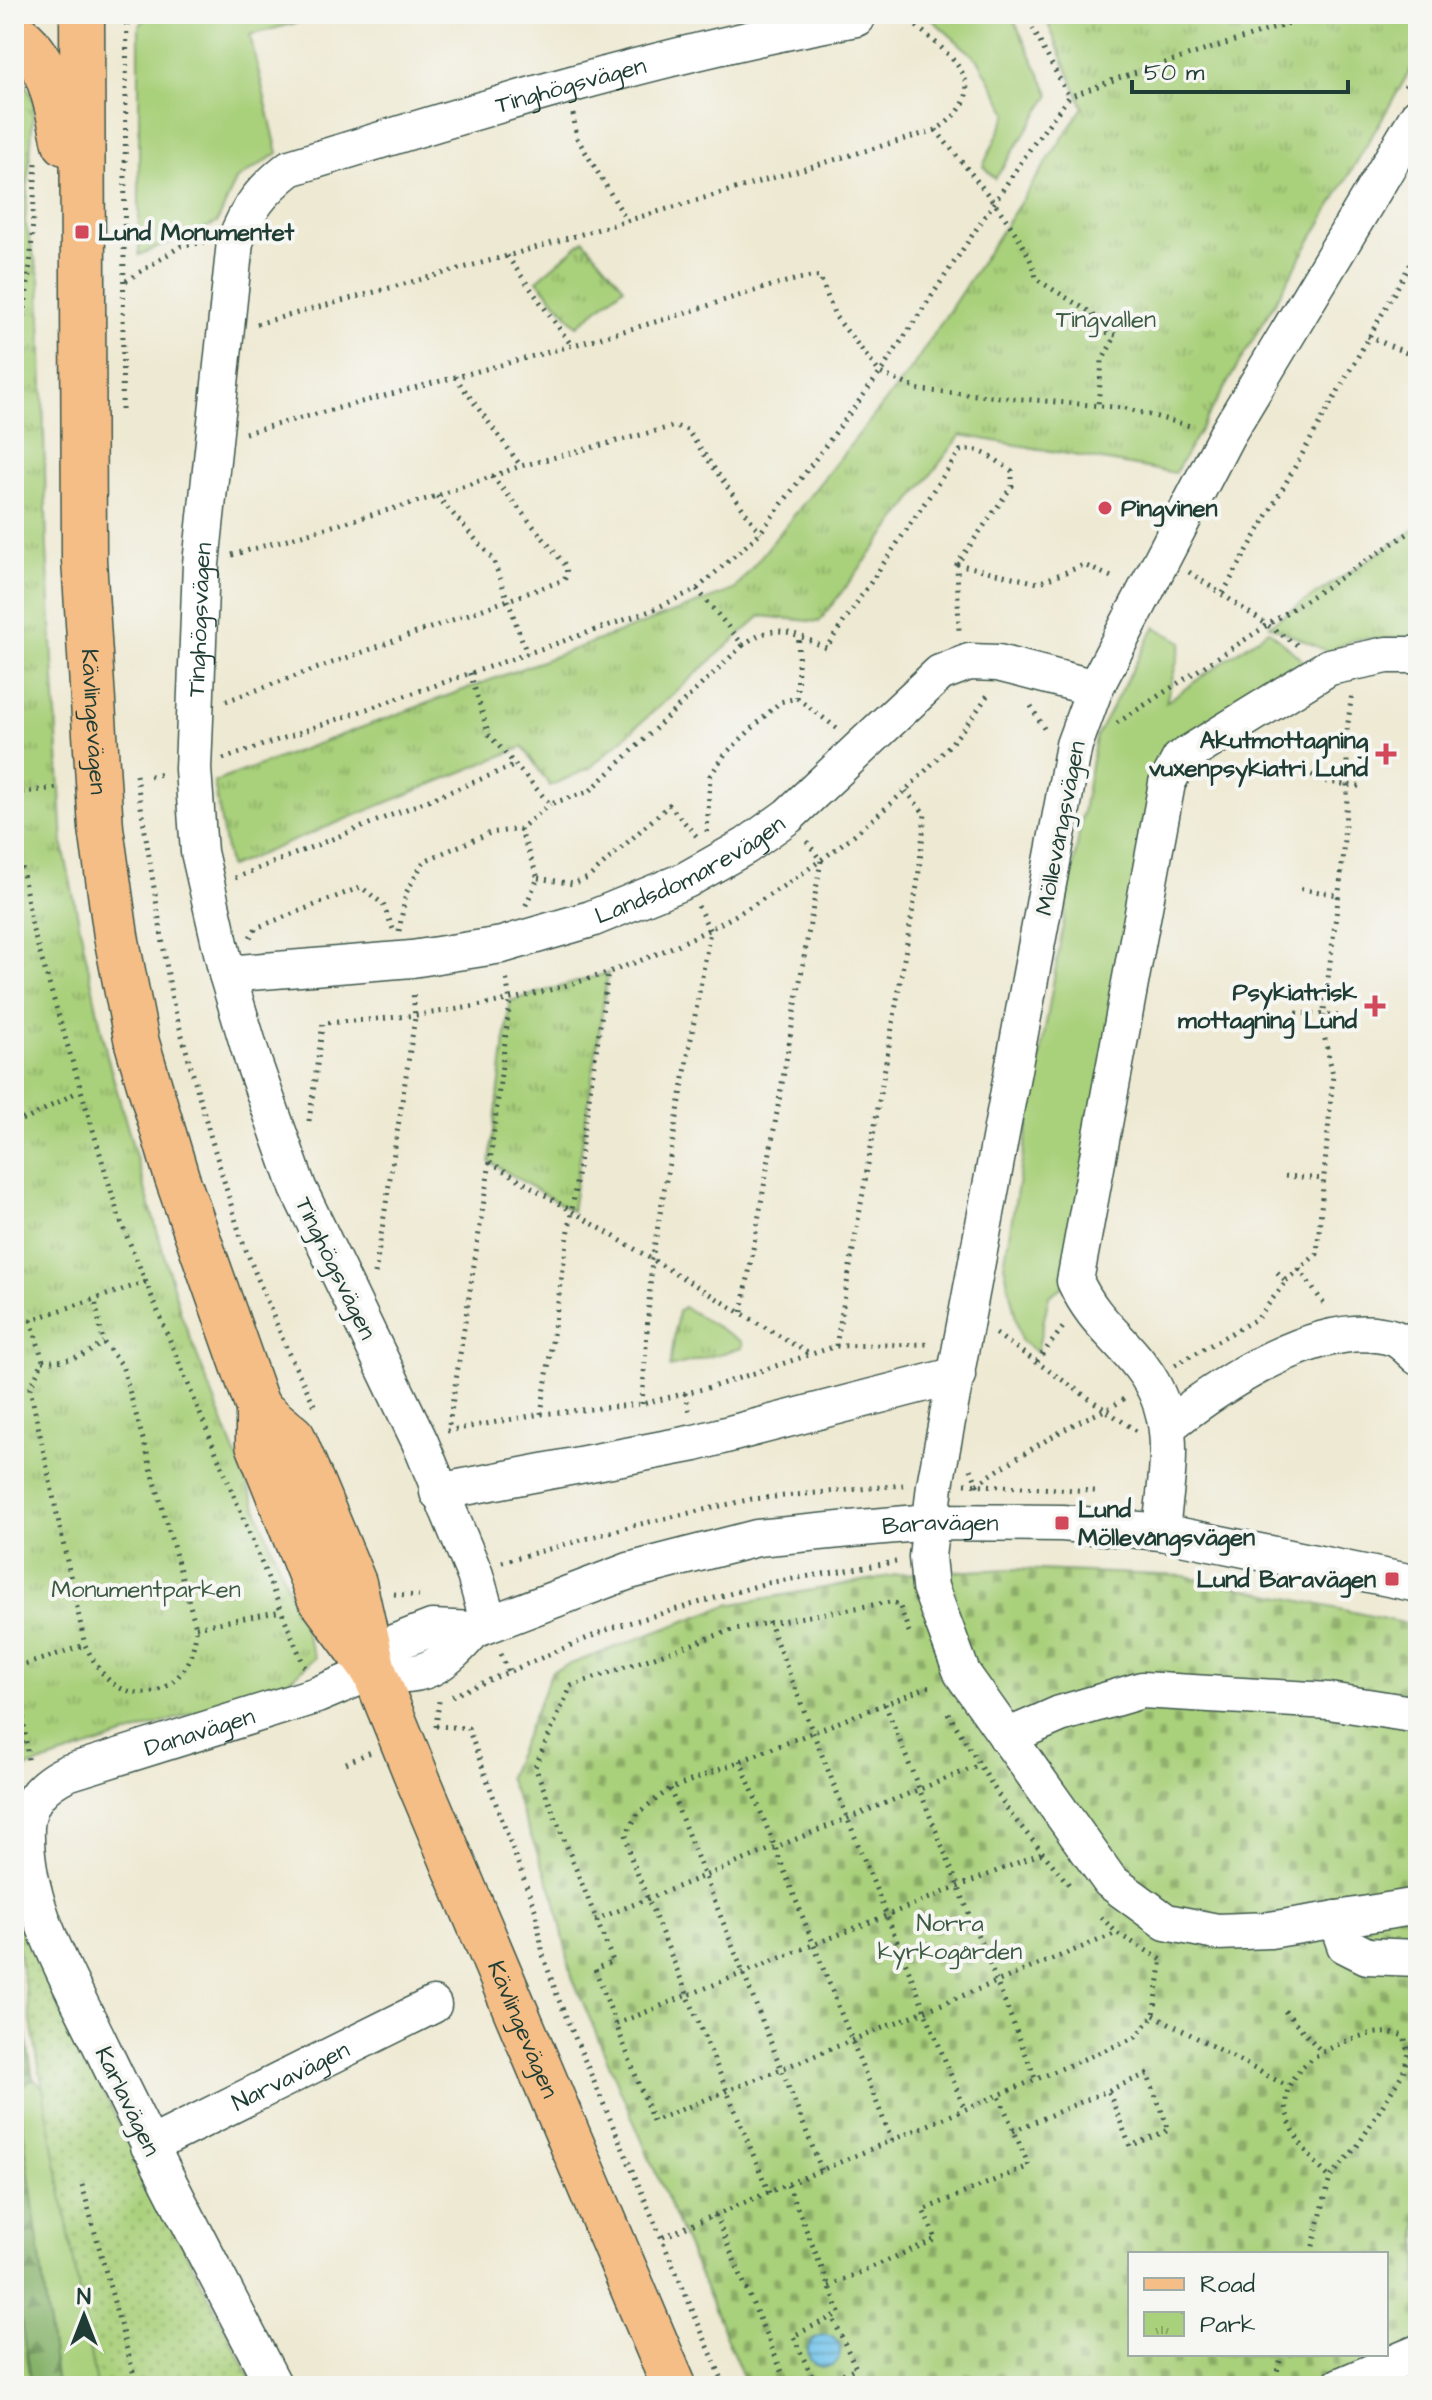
<svg xmlns="http://www.w3.org/2000/svg" width="1432" height="2400" font-family="'Architects Daughter',sans-serif">
<defs>
<pattern id="forest-firs" width="22" height="20" patternUnits="userSpaceOnUse" patternTransform="scale(2)"><rect width="22" height="20" fill="#86b26a"/><path d="M5 1l3.5 6h-7zM16 11l3.5 6h-7z" fill="#6d9258"/></pattern>
<pattern id="cemetery-stones" width="16" height="16" patternUnits="userSpaceOnUse" patternTransform="scale(2)"><rect width="16" height="16" fill="#a9d07a"/><path d="M2 7V4a2 2 0 0 1 4 0v3zM10 15v-3a2 2 0 0 1 4 0v3z" fill="#89aa65"/></pattern>
<pattern id="park-tufts" width="24" height="20" patternUnits="userSpaceOnUse" patternTransform="scale(2)"><rect width="24" height="20" fill="#a9d07a"/><path d="M3 7l-1-3M5 7V3M7 7l1-3M15 17l-1-3M17 17v-4M19 17l1-3" fill="none" stroke="#89aa65"/></pattern>
<pattern id="garden-dots" width="8" height="8" patternUnits="userSpaceOnUse" patternTransform="scale(2)"><rect width="8" height="8" fill="#a9d07a"/><path d="M2 2h.1M6 6h.1" fill="none" stroke="#89aa65" stroke-width="1.8" stroke-linecap="round"/></pattern>
<pattern id="water-rules" width="6" height="5" patternUnits="userSpaceOnUse" patternTransform="scale(2)"><rect width="6" height="5" fill="#6fc3eb"/><path d="M0 2.5h6" fill="none" stroke="#5ba0bf"/></pattern>
</defs>
<rect width="100%" height="100%" fill="#f6f6f2"/>
<filter id="ink" filterUnits="userSpaceOnUse"><feTurbulence type="fractalNoise" baseFrequency=".0125" numOctaves="2"/><feDisplacementMap in="SourceGraphic" scale="16" xChannelSelector="R" yChannelSelector="G"/><feConvolveMatrix kernelMatrix="1 2 1 2 8 2 1 2 1" color-interpolation-filters="sRGB"/></filter>
<filter id="wash" filterUnits="userSpaceOnUse"><feTurbulence type="fractalNoise" baseFrequency=".006" numOctaves="4" result="noise"/><feDisplacementMap in="SourceGraphic" scale="32" xChannelSelector="R" yChannelSelector="G"/><feGaussianBlur stdDeviation="1.8" result="paint"/><feColorMatrix in="noise" values="0 0 0 0 0 0 0 0 0 0 0 0 0 0 0 0 0 1.4 0 .05"/><feComposite in="paint" operator="in"/></filter>
<g filter="url(#wash)">
<rect width="100%" height="100%" fill="#eee9d2"/>
<g fill="#a9d07a" stroke="#648657" stroke-width="2">
<polygon points="148,14 329,14 250,35 278,153 236,180 217,223 139,255 139,27"/>
<polygon points="926,14 1011,14 1050,95 995,179 983,166 1008,113 979,61"/>
<polygon points="1155,627 1182,642 1166,702 1269,630 1303,661 1167,745 1066,1284 1049,1296 1037,1352 1021,1341 1004,1265 1096,737"/>
<polygon points="33,2078 49,2093 99,2386 57,2386 17,2090"/>
<polygon points="14,2278 31,2386 14,2386"/>
</g>
<polygon fill="url(#forest-firs)" stroke="#52784f" stroke-width="2" points="14,1844 14,1962 33,2078 18,2090 57,2386 31,2386 14,2278"/>
<path fill="url(#cemetery-stones)" stroke="#648657" stroke-width="2" fill-rule="evenodd" d="M1012,1569L1185,1576L1418,1626V2386H747L572,1977L555,1898L508,1777L552,1671L728,1605L902,1574ZM1130,2254H1386V2354H1130Z"/>
<g fill="url(#park-tufts)" stroke="#648657" stroke-width="2">
<polygon points="1044,14 1418,14 1418,57 1175,473 961,435 819,622 761,616 590,768 550,786 523,747 229,867 214,782 734,590 909,372 1083,107"/>
<polygon points="14,54 34,103 25,222 40,279 47,549 63,846 107,1056 181,1314 315,1658 287,1682 14,1772"/>
<polygon points="584,240 624,287 577,326 537,280"/>
<polygon points="1418,527 1418,638 1355,639 1329,652 1269,625"/>
<polygon points="608,973 572,1211 490,1162 510,1001"/>
<polygon points="684,1307 742,1342 742,1348 670,1367 678,1311"/>
</g>
<polygon fill="url(#garden-dots)" stroke="#648657" stroke-width="2" points="14,1926 27,1932 52,1993 255,2386 96,2386"/>
<circle fill="url(#water-rules)" stroke="#478090" stroke-width="2" cx="824" cy="2351" r="16"/>
</g>
<g filter="url(#ink)">
<g fill="none" stroke-linecap="round" stroke-linejoin="round">
<g stroke="#3e574c" stroke-width="39">
<g id="minor">
<polyline points="1418,116 1226,436 1095,688 1074,745 935,1485 927,1557 930,1587 962,1673 1110,1881 1166,1922 1217,1932 1270,1930 1418,1906"/>
<path id="s1" d="M227,974L412,959L502,945L591,919L686,880L746,846L788,816L940,673L969,662L998,663L1095,688"/>
<path d="M1169,1425C1221,1384 1324,1315 1394,1338C1402,1341 1411,1351 1418,1357"/>
<polyline points="438,1492 695,1443 957,1375"/>
<path d="M1161,1532C1166,1473 1181,1419 1142,1368C1117,1334 1094,1322 1075,1281L1167,783L1180,759L1329,667L1387,655H1418"/>
<path id="s2" d="M489,1624L475,1575L420,1442L298,1188L254,1064L227,974L199,852L193,769L201,564L235,242C247,209 262,190 290,168C476,110 664,53 856,18"/>
<path id="s3" d="M374,1671L391,1644L432,1628L474,1630L629,1571L757,1538L861,1528L930,1522L1062,1523L1161,1532L1418,1584"/>
<path d="M374,1671C422,1682 443,1666 474,1630"/>
<polyline points="1007,1737 1060,1714 1142,1690 1329,1701 1418,1715"/>
<polyline points="1336,1919 1345,1945 1367,1956 1418,1958"/>
<path id="s4" d="M149,2146L433,2005"/>
<path id="s5" d="M274,2386C216,2274 157,2163 103,2050C70,1980 23,1907 26,1827C27,1800 44,1784 67,1773L317,1695L374,1671"/>
<polyline points="1340,2386 1418,2353"/>
</g>
</g>
<g stroke="#3e574c" stroke-width="47">
<g id="major">
<path id="s6" d="M82,14L84,560L101,828L116,936L137,1043L177,1178L258,1408V1444L319,1597L374,1671"/>
<path d="M14,33C50,57 56,104 65,143"/>
<path id="s7" d="M258,1408L293,1437L354,1583L374,1671L419,1782L674,2386"/>
</g>
</g>
<g stroke="#3e574c" stroke-width="5" stroke-dasharray="2 6" stroke-linecap="butt">
<polyline points="1025,14 1069,97"/>
<polyline points="1405,87 1418,65"/>
<polyline points="573,114 577,138 626,219"/>
<path d="M936,130C962,164 1032,241 1036,279L1093,314L1101,331L1116,335L1102,361L1098,406"/>
<polyline points="507,256 572,346"/>
<polyline points="126,281 181,246 206,242"/>
<path d="M257,324L507,256L936,130C1005,85 942,51 903,14"/>
<polyline points="1368,336 1418,358"/>
<polyline points="455,377 521,466"/>
<polyline points="14,404 31,255 36,162"/>
<polyline points="122,410 127,14"/>
<path d="M245,433C386,395 528,359 669,318C698,310 799,273 820,277L835,316L880,373L920,390L1124,408L1194,427"/>
<polyline points="437,496 493,559 527,654"/>
<polyline points="232,555 437,496 521,466 675,426 687,430 760,533"/>
<polyline points="957,564 1038,583 1084,565 1116,579"/>
<polyline points="1189,572 1300,647"/>
<path d="M697,589L743,645C776,621 791,632 826,648L960,451C981,446 995,460 1012,471V486L957,564L959,632"/>
<polyline points="1223,593 1418,251"/>
<polyline points="470,673 489,735 550,804 590,791 743,645"/>
<polyline points="797,698 799,635"/>
<polyline points="797,698 838,729"/>
<polyline points="226,701 564,580 567,575 566,566 492,476"/>
<polyline points="1031,706 1046,732"/>
<polyline points="1117,723 1418,527"/>
<polyline points="223,759 650,611 697,589 760,533 880,373 1032,146 1069,97 1124,76 1320,14"/>
<polyline points="1305,770 1321,781 1364,787"/>
<polyline points="136,775 172,1000 209,1131 241,1238 288,1352 316,1408"/>
<polyline points="150,776 164,774"/>
<polyline points="14,793 57,788"/>
<polyline points="14,820 32,927 119,1217 305,1668"/>
<polyline points="520,829 538,878 525,907"/>
<polyline points="707,832 710,776 725,754 780,702 797,698"/>
<polyline points="235,878 516,765"/>
<polyline points="538,878 573,884 588,878 669,805 699,839"/>
<polyline points="1301,889 1338,895"/>
<polyline points="399,931 406,893 424,861 490,833 520,829 550,804"/>
<polyline points="250,937 256,928 361,887 383,904 393,929"/>
<polyline points="1296,1013 1340,1016"/>
<polyline points="14,1121 29,1118 79,1091"/>
<path d="M309,1121L323,1023C534,1011 695,964 861,829C909,789 955,746 989,693"/>
<polyline points="490,1162 811,1355"/>
<polyline points="1285,1176 1324,1179"/>
<polyline points="1299,1269 1324,1304"/>
<polyline points="375,1274 415,1018 413,991"/>
<polyline points="1286,1281 1317,1254 1333,1075 1322,1026 1341,876 1347,799 1347,730 1352,693"/>
<polyline points="742,1312 821,861 806,840"/>
<path d="M31,1320L43,1361L30,1388L85,1645C94,1662 105,1683 125,1690C168,1705 196,1664 196,1627L122,1365L103,1342L95,1300"/>
<polyline points="14,1322 31,1320 149,1281"/>
<polyline points="996,1334 1136,1431"/>
<polyline points="836,1346 918,880 925,814 906,791"/>
<path d="M43,1361C66,1362 86,1357 103,1342"/>
<polyline points="1037,1361 1064,1326"/>
<polyline points="1175,1365 1258,1318 1286,1281 1276,1271"/>
<polyline points="685,1393 689,1412"/>
<polyline points="642,1404 652,1259 710,931 698,906"/>
<polyline points="541,1414 608,973"/>
<polyline points="449,1425 490,1162 510,1001 506,976"/>
<polyline points="447,1431 541,1414 642,1404 715,1386 836,1346 930,1344"/>
<path d="M971,1469L977,1484C1010,1462 1042,1442 1076,1423C1094,1414 1110,1410 1126,1397"/>
<polyline points="965,1484 1095,1491"/>
<polyline points="502,1562 636,1525 752,1499 903,1485"/>
<polyline points="394,1594 419,1596"/>
<polyline points="768,1621 965,2110"/>
<polyline points="196,1627 282,1611"/>
<polyline points="909,1632 899,1604 890,1602 735,1629 571,1686 535,1767 613,1961 595,1969 653,2121 1117,1933 1162,1960"/>
<polyline points="14,1638 28,1760"/>
<polyline points="501,1654 508,1672"/>
<polyline points="18,1667 85,1645"/>
<polyline points="452,1696 611,1628 767,1583 896,1562"/>
<polyline points="885,1704 1036,2080"/>
<polyline points="948,1713 1009,1812 1071,1887"/>
<polyline points="436,1726 468,1728 536,1912 543,1955 558,1998 725,2386"/>
<polyline points="436,1727 439,1701 443,1700"/>
<polyline points="740,1760 892,2141"/>
<polyline points="346,1763 371,1752"/>
<polyline points="670,1789 822,2171"/>
<polyline points="1101,1917 1117,1933"/>
<polyline points="595,1920 980,1765"/>
<polyline points="1285,2011 1321,2051"/>
<polyline points="1154,2015 1287,2086"/>
<polyline points="616,2024 1042,1853"/>
<polyline points="1013,2131 1147,2074 1169,2130 1130,2146 1108,2090"/>
<polyline points="82,2185 137,2386"/>
<polyline points="788,2185 840,2313 793,2336 814,2381 820,2384 856,2368 832,2316"/>
<polyline points="769,2193 631,1858 626,1834 639,1812 670,1789 935,1684"/>
<polyline points="715,2215 788,2386"/>
<polyline points="663,2237 1136,2037 1154,2015 1162,1958"/>
<path d="M1311,2254L1330,2178L1358,2145L1403,2073L1409,2053L1404,2036C1384,2029 1363,2034 1344,2042C1263,2075 1275,2124 1330,2178"/>
<polyline points="829,2286 936,2239 923,2210 1029,2166 999,2096"/>
<polyline points="804,2386 814,2381"/>
<polyline points="1273,2386 1282,2354"/>
</g>
<use href="#minor" stroke="#fff" stroke-width="36"/>
<use href="#major" stroke="#f6be87" stroke-width="44"/>
</g>
</g>
<g fill="#d1495b" stroke="#f6f6f2" stroke-width="3">
<rect x="74" y="224" width="16" height="16" rx="4"/>
<circle cx="1105" cy="508" r="8"/>
<path d="M1382 742h8v8h8v8h-8v8h-8v-8h-8v-8h8z"/>
<path d="M1371 994h8v8h8v8h-8v8h-8v-8h-8v-8h8z"/>
<rect x="1054" y="1515" width="16" height="16" rx="4"/>
<rect x="1384" y="1571" width="16" height="16" rx="4"/>
</g>
<g text-anchor="middle" stroke-width="8" stroke-linejoin="round" paint-order="stroke">
<g font-size="24" fill="#1f3d34" stroke="#f6f6f2">
<text dy="8" stroke="none"><textPath href="#s2" startOffset="1826">Tinghögsvägen</textPath></text>
<text dy="8" stroke="none"><textPath href="#s2" startOffset="1060">Tinghögsvägen</textPath></text>
<text dy="8" stroke="none"><textPath href="#s6" startOffset="708">Kävlingevägen</textPath></text>
<text transform="translate(1060 828) rotate(-79)" y="8">Möllevångsvägen</text>
<text dy="8" stroke="none"><textPath href="#s1" startOffset="480">Landsdomarevägen</textPath></text>
<text transform="translate(336 1268) rotate(64)" y="8">Tinghögsvägen</text>
<text dy="8" stroke="none"><textPath href="#s3" startOffset="600">Baravägen</textPath></text>
<text dy="8" stroke="none"><textPath href="#s5" startOffset="826">Danavägen</textPath></text>
<text dy="8" stroke="none"><textPath href="#s7" startOffset="682">Kävlingevägen</textPath></text>
<text dy="8" stroke="none"><textPath href="#s4" startOffset="158">Narvavägen</textPath></text>
<text transform="translate(128 2101) rotate(64)" y="8">Karlavägen</text>
</g>
<g font-size="24" font-weight="bold" fill="#1f3d34" stroke="#f6f6f2" text-anchor="start">
<text x="98" y="240">Lund Monumentet</text>
<text x="1121" y="516">Pingvinen</text>
<text x="1368" y="748" text-anchor="end">Akutmottagning<tspan x="1368" dy="28">vuxenpsykiatri Lund</tspan></text>
<text x="1357" y="1000" text-anchor="end">Psykiatrisk<tspan x="1357" dy="28">mottagning Lund</tspan></text>
<text x="1078" y="1517">Lund<tspan x="1078" dy="28">Möllevångsvägen</tspan></text>
<text x="1376" y="1587" text-anchor="end">Lund Baravägen</text>
</g>
<g font-size="24" fill="#3b5a42" stroke="#f6f6f2">
<text x="1106" y="327">Tingvallen</text>
<text x="146" y="1597">Monumentparken</text>
<text x="950" y="1931">Norra<tspan x="950" dy="28">kyrkogården</tspan></text>
</g>
</g>
<rect width="1432" height="2400" fill="none" stroke="#f6f6f2" stroke-width="48"/>
<rect x="1128" y="2252" width="260" height="104" fill="#f6f6f2" stroke="#a0aca6" stroke-width="2"/>
<rect x="1144" y="2278" width="40" height="12" fill="#f6be87" stroke="#a0aca6" stroke-width="2"/>
<text x="1200" y="2292" font-size="24" fill="#1f3d34">Road</text>
<rect x="1144" y="2312" width="40" height="24" fill="url(#park-tufts)" stroke="#a0aca6" stroke-width="2"/>
<text x="1200" y="2332" font-size="24" fill="#1f3d34">Park</text>
<g transform="translate(84 2316)" stroke="#f6f6f2" stroke-width="6" paint-order="stroke">
<path d="M0-6L14 30L0 20L-14 30Z" fill="#1f3d34"/>
<text y="-12" font-size="22" font-weight="bold" text-anchor="middle" fill="#1f3d34">N</text>
</g>
<path d="M1132 80v12h216v-12" fill="none" stroke="#1f3d34" stroke-width="4"/>
<text x="1144" y="80" font-size="24" fill="#1f3d34" stroke="#f6f6f2" stroke-width="6" paint-order="stroke">50 m</text>
</svg>
